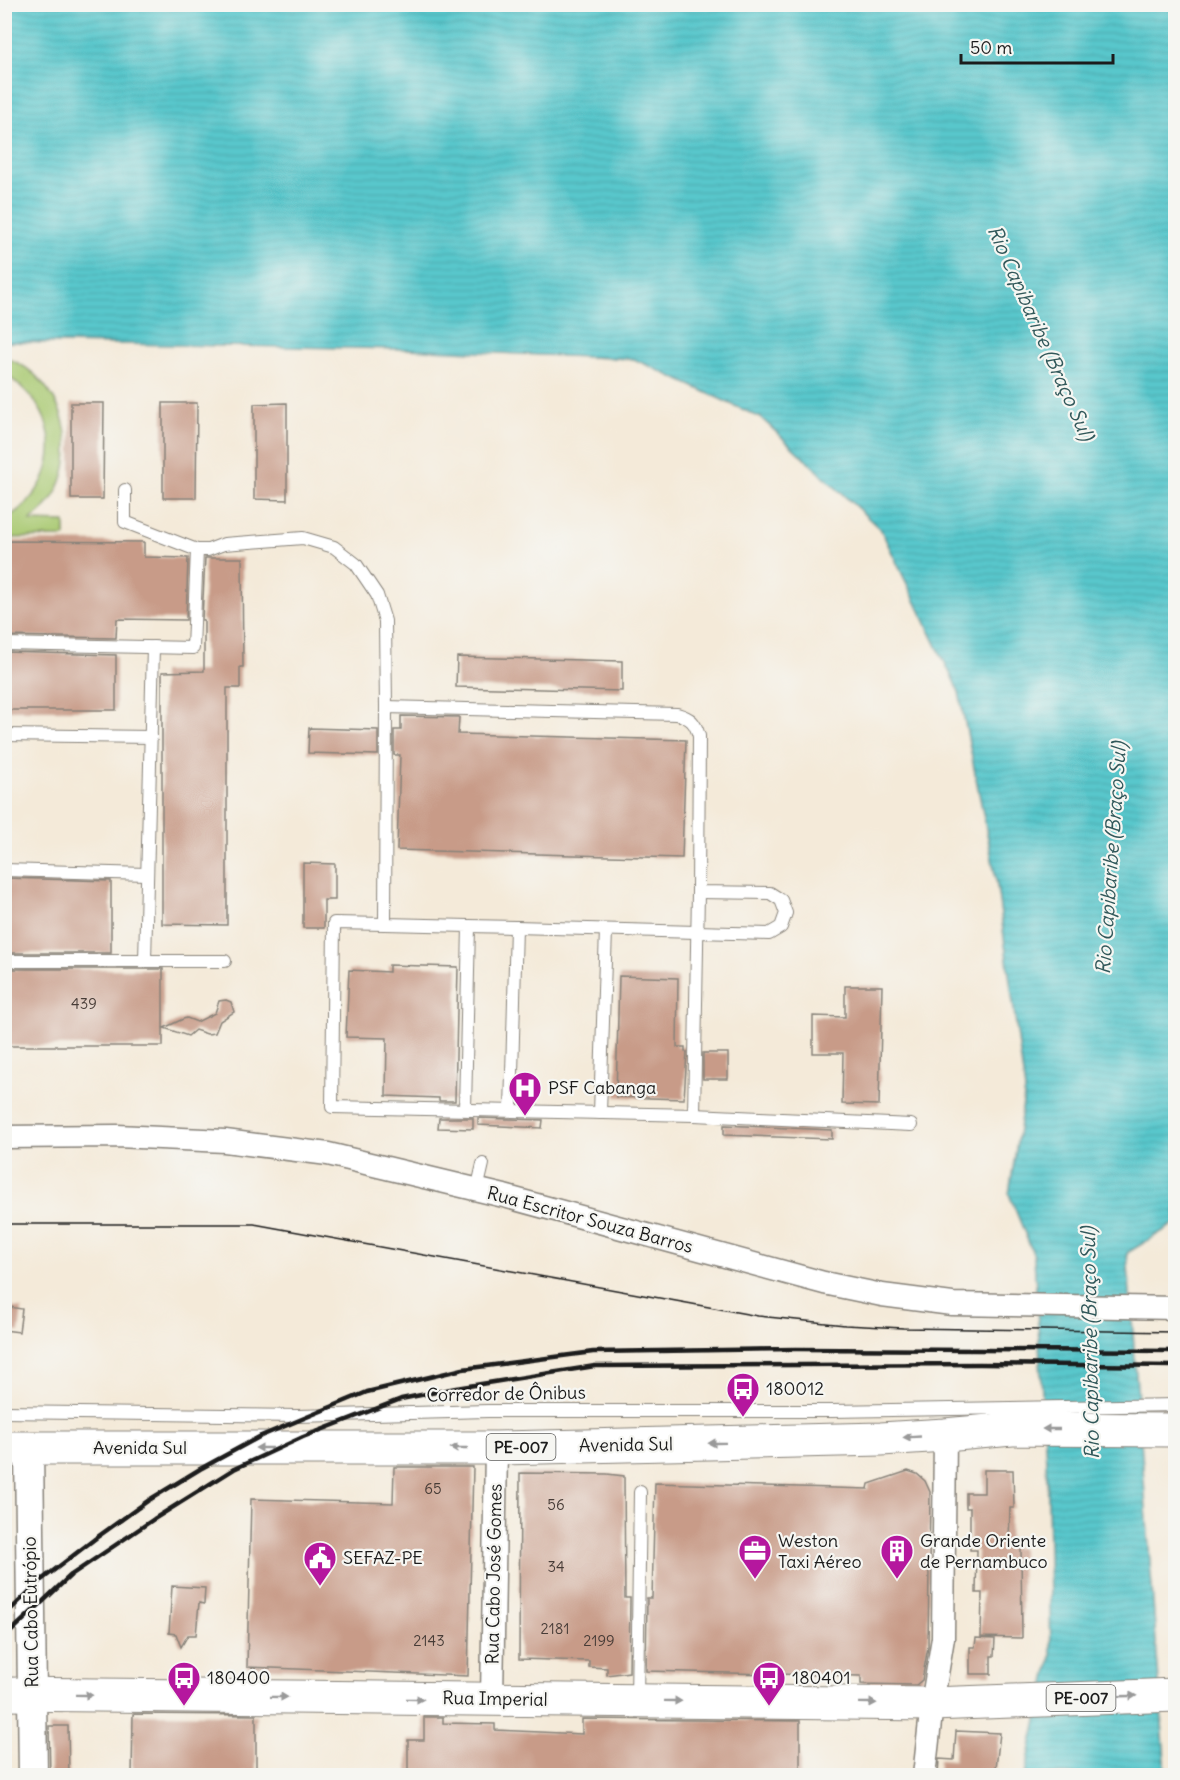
<svg xmlns="http://www.w3.org/2000/svg" width="1180" height="1780" font-family="Delius,sans-serif">
<defs>
<pattern id="water-rules" width="6" height="5" patternUnits="userSpaceOnUse" patternTransform="scale(1.5)"><rect width="6" height="5" fill="#59c7cc"/><path d="M0 2.5h6" fill="none" stroke="#4daaaf"/></pattern>
</defs>
<rect width="100%" height="100%" fill="#f6f6f2"/>
<filter id="ink" filterUnits="userSpaceOnUse"><feTurbulence type="fractalNoise" baseFrequency=".0167" numOctaves="2"/><feDisplacementMap in="SourceGraphic" scale="12" xChannelSelector="R" yChannelSelector="G"/><feConvolveMatrix kernelMatrix="1 2 1 2 8 2 1 2 1" color-interpolation-filters="sRGB"/></filter>
<filter id="wash" filterUnits="userSpaceOnUse"><feTurbulence type="fractalNoise" baseFrequency=".008" numOctaves="4" result="noise"/><feDisplacementMap in="SourceGraphic" scale="24" xChannelSelector="R" yChannelSelector="G"/><feGaussianBlur stdDeviation="1.35" result="paint"/><feColorMatrix in="noise" values="0 0 0 0 0 0 0 0 0 0 0 0 0 0 0 0 0 1.4 0 .05"/><feComposite in="paint" operator="in"/></filter>
<g filter="url(#wash)">
<rect width="100%" height="100%" fill="#f4ead9"/>
<path fill="#a9c971" stroke="#627246" stroke-width="1.5" d="M4,358C20,361 36,374 45,386C74,422 75,474 44,509C40,514 34,517 30,521L65,522V537L5,538V519C47,496 65,445 36,403C27,391 18,382 5,375Z"/>
<polygon fill="url(#water-rules)" stroke="#3a7274" stroke-width="1.5" points="5,5 1175,5 1176,1223 1127,1253 1166,1775 1025,1775 1051,1656 1048,1497 1034,1256 1009,1194 1025,1090 996,879 959,692 881,530 761,418 634,359 407,349 5,342"/>
<g id="blocks">
<g fill="#c89b88">
<polygon points="71,403 104,403 103,499 71,499"/>
<polygon points="163,403 197,403 196,498 163,498"/>
<polygon points="287,403 287,500 254,499 254,404"/>
<polygon points="4,541 144,542 144,557 188,558 186,620 117,619 116,638 4,636"/>
<polygon points="205,558 242,558 243,667 240,667 240,688 227,688 227,925 162,924 162,672 204,671 204,620 202,620"/>
<polygon points="4,652 116,655 116,710 4,710"/>
<polygon points="457,657 622,661 622,691 456,687"/>
<polygon points="401,716 459,717 458,734 686,740 682,858 397,850 400,755 394,755 394,730 401,730"/>
<polygon points="309,728 378,730 378,755 308,753"/>
<polygon points="303,863 335,864 335,900 324,900 324,928 303,928"/>
<polygon points="4,878 111,881 111,953 4,953"/>
<polygon points="389,965 458,967 455,1101 439,1101 439,1098 386,1096 387,1038 346,1037 349,970 389,972"/>
<rect x="4" y="969" width="159" height="77"/>
<polygon points="619,976 678,978 677,1047 685,1047 685,1052 687,1052 684,1099 616,1097"/>
<polygon points="845,986 882,986 879,1105 842,1104 843,1053 813,1053 813,1016 845,1017"/>
<polygon points="226,1000 231,1002 234,1012 220,1021 215,1033 207,1034 195,1030 188,1036 164,1028 183,1019 187,1018 197,1022 215,1013 219,1001"/>
<rect x="703" y="1053" width="25" height="26"/>
<polygon points="439,1118 473,1118 473,1129 438,1128"/>
<polygon points="478,1118 543,1120 542,1128 478,1125"/>
<polygon points="724,1125 832,1130 832,1139 724,1135"/>
<polygon points="4,1306 22,1309 19,1332 4,1330"/>
<polygon points="394,1467 473,1467 468,1676 247,1667 251,1499 393,1503"/>
<polygon points="984,1470 1013,1470 1014,1508 1010,1508 1009,1542 1014,1542 1014,1548 1021,1548 1022,1638 981,1637 982,1593 976,1593 977,1550 970,1550 970,1508 966,1508 966,1493 984,1493"/>
<polygon points="908,1471 917,1474 925,1481 930,1492 928,1647 922,1680 916,1685 861,1684 861,1676 646,1671 647,1598 652,1598 655,1483 868,1489 869,1484"/>
<polygon points="520,1473 607,1474 624,1476 625,1598 630,1598 629,1672 607,1675 607,1668 589,1667 589,1661 519,1659"/>
<polygon points="172,1586 205,1588 204,1604 199,1603 196,1635 188,1635 181,1647 176,1634 169,1633"/>
<polygon points="976,1638 995,1639 994,1656 991,1656 991,1674 970,1674 970,1647 975,1647"/>
<polygon points="133,1714 256,1715 256,1772 241,1772 241,1776 132,1776"/>
<polygon points="424,1717 443,1717 443,1723 495,1724 495,1730 582,1734 582,1719 800,1721 800,1776 408,1776 408,1740 424,1740"/>
<polygon points="49,1726 68,1726 69,1776 50,1776"/>
<polygon points="956,1731 1000,1733 995,1776 938,1776 939,1759 954,1760"/>
</g>
</g>
</g>
<g filter="url(#ink)">
<use href="#blocks" fill-opacity="0" stroke="#88837a" stroke-width="1.5"/>
<g fill="none" stroke-linecap="round" stroke-linejoin="round">
<g stroke="#88837a" stroke-width="14">
<g id="service">
<polyline points="125,490 125,522 197,550 208,550 224,544 303,538 334,547 356,564 377,595 385,621 386,707"/>
<polyline points="4,644 193,648 197,550"/>
<polyline points="4,735 151,737"/>
<polyline points="4,870 147,874"/>
<polyline points="385,924 334,923 332,1107 694,1115 911,1125"/>
<polyline points="469,926 516,927"/>
<polyline points="4,961 225,961"/>
<polyline points="145,961 153,647"/>
<path d="M465,1109L469,926L385,924L386,707L677,714C691,718 695,722 699,736L698,892L770,893L781,900L786,913L781,927L769,934L516,927L511,1110"/>
<polyline points="600,1113 606,930"/>
<polyline points="694,1115 698,892"/>
<polyline points="477,1190 483,1164"/>
<polyline points="4,1412 297,1416 488,1411 832,1411 1176,1405"/>
<polyline points="637,1700 640,1492"/>
</g>
</g>
<g stroke="#88837a" stroke-width="25">
<g id="minor">
<polyline points="4,1137 117,1136 225,1141 328,1154 504,1196 824,1283 882,1295 952,1304 1176,1308"/>
<polyline points="492,1699 496,1448"/>
<polyline points="924,1776 932,1704 943,1638 945,1435"/>
</g>
</g>
<g stroke="#88837a" stroke-width="31">
<polyline id="tertiary" points="29,1448 33,1776"/>
</g>
<g stroke="#88837a" stroke-width="35">
<g id="trunk">
<polyline points="4,1448 496,1448 881,1439 945,1435 1012,1429 1176,1430"/>
<polyline points="4,1694 932,1704 1176,1695"/>
</g>
</g>
<use href="#service" stroke="#fff" stroke-width="12"/>
<use href="#minor" stroke="#fff" stroke-width="22"/>
<use href="#tertiary" stroke="#fff" stroke-width="28"/>
<use href="#trunk" stroke="#fff" stroke-width="33"/>
<polyline stroke="#1c1c1c" stroke-width="1.5" points="4,1224 254,1224 758,1316 845,1325 903,1328 1176,1332"/>
<g stroke="#1c1c1c" stroke-width="4.5">
<polyline points="4,1616 40,1581 96,1538 149,1500 200,1469 261,1436 367,1392 463,1369 593,1352 796,1349 1176,1351"/>
<polyline points="4,1638 71,1575 154,1519 234,1469 303,1437 401,1399 456,1388 595,1366 980,1364 1176,1366"/>
</g>
</g>
<defs><path id="oneway-solid" d="M-6-.8H1V-3.2L6.5 0L1 3.2V.8H-6Z" transform="scale(1.5)"/></defs>
<g fill="#999">
<use href="#oneway-solid" transform="translate(1051 1429) rotate(-180)"/>
<use href="#oneway-solid" transform="translate(912 1437) rotate(177)"/>
<use href="#oneway-solid" transform="translate(717 1443) rotate(179)"/>
<use href="#oneway-solid" transform="translate(264 1448) rotate(-180)"/>
<use href="#oneway-solid" transform="translate(459 1448) rotate(-180)"/>
<use href="#oneway-solid" transform="translate(84 1695) rotate(1)"/>
<use href="#oneway-solid" transform="translate(1128 1696) rotate(-2)"/>
<use href="#oneway-solid" transform="translate(279 1697) rotate(1)"/>
<use href="#oneway-solid" transform="translate(415 1699) rotate(1)"/>
<use href="#oneway-solid" transform="translate(673 1701) rotate(1)"/>
<use href="#oneway-solid" transform="translate(868 1703) rotate(1)"/>
</g>
</g>
<defs>
<g id="hospital-pin" transform="scale(1.725)"><path d="M0 17L-7.5 6A9.5 9.5 0 1 1 7.5 6Z" fill="#b5179e" stroke="#f6f6f2"/><path d="M-5-5h3v3.5h4V-5h3V5h-3V1.5h-4V5h-3Z" fill="#fff"/></g>
<g id="bus-pin" transform="scale(1.725)"><path d="M0 17L-7.5 6A9.5 9.5 0 1 1 7.5 6Z" fill="#b5179e" stroke="#f6f6f2"/><path d="M-5-6H5V4H4V6H2V4H-2V6H-4V4H-5ZM-3.5-4V0h7V-4ZM-3.5 1.2v1.5H-2V1.2ZM2 1.2v1.5H3.5V1.2Z" fill="#fff"/></g>
<g id="office-pin" transform="scale(1.725)"><path d="M0 17L-7.5 6A9.5 9.5 0 1 1 7.5 6Z" fill="#b5179e" stroke="#f6f6f2"/><path d="M-6-3h4V-5.5h4V-3h4V5H-6ZM-1-4.5V-3h2v-1.5ZM-6 0V1H6V0Z" fill="#fff"/></g>
<g id="building-pin" transform="scale(1.725)"><path d="M0 17L-7.5 6A9.5 9.5 0 1 1 7.5 6Z" fill="#b5179e" stroke="#f6f6f2"/><path d="M-4-6H4V6H1V3H-1V6H-4ZM-2.5-4.3h1.7v1.8h-1.7ZM.8-4.3h1.7v1.8H.8ZM-2.5-1h1.7V.8h-1.7ZM.8-1h1.7V.8H.8Z" fill="#fff"/></g>
<g id="civic-pin" transform="scale(1.725)"><path d="M0 17L-7.5 6A9.5 9.5 0 1 1 7.5 6Z" fill="#b5179e" stroke="#f6f6f2"/><path d="M-.6-6.5H3V-4.5H.6V-3L4-1V1h2V6H-6V1h2V-1L-.6-3ZM-1.2 2.5V6h2.4V2.5Z" fill="#fff"/></g>
</defs>
<g fill-rule="evenodd">
<use href="#hospital-pin" x="525" y="1088"/>
<use href="#bus-pin" x="743" y="1389"/>
<use href="#office-pin" x="755" y="1551"/>
<use href="#building-pin" x="897" y="1551"/>
<use href="#civic-pin" x="320" y="1558"/>
<use href="#bus-pin" x="184" y="1678"/>
<use href="#bus-pin" x="769" y="1678"/>
</g>
<g text-anchor="middle" stroke-width="4.5" stroke-linejoin="round" paint-order="stroke">
<g font-size="15" fill="#473c37">
<text x="84" y="1009">439</text>
<text x="433" y="1494">65</text>
<text x="556" y="1510">56</text>
<text x="556" y="1572">34</text>
<text x="555" y="1634">2181</text>
<text x="429" y="1646">2143</text>
<text x="599" y="1646">2199</text>
</g>
<g fill="#f6f6f2" stroke="#5d5d5c" stroke-width="1.5">
<rect x="486.5" y="1434" width="69" height="26" rx="4.5"/>
<rect x="1046.5" y="1685" width="69" height="26" rx="4.5"/>
</g>
<g font-size="16" font-weight="bold" fill="#1c1c1c">
<text x="521" y="1453">PE-007</text>
<text x="1081" y="1704">PE-007</text>
</g>
<g font-size="18" fill="#1c1c1c" stroke="#f6f6f2" text-anchor="start">
<text x="548" y="1094">PSF Cabanga</text>
<text x="766" y="1395">180012</text>
<text x="778" y="1547">Weston<tspan x="778" dy="21">Taxi Aéreo</tspan></text>
<text x="920" y="1547">Grande Oriente<tspan x="920" dy="21">de Pernambuco</tspan></text>
<text x="343" y="1564">SEFAZ-PE</text>
<text x="207" y="1684">180400</text>
<text x="792" y="1684">180401</text>
</g>
<g font-size="18" fill="#1c1c1c" stroke="#f6f6f2">
<text transform="translate(590 1220) rotate(15)" y="6">Rua Escritor Souza Barros</text>
<text transform="translate(506 1394) rotate(-1)" y="6">Corredor de Ônibus</text>
<text transform="translate(626 1445) rotate(-1)" y="6">Avenida Sul</text>
<text x="140" y="1454">Avenida Sul</text>
<text transform="translate(494 1574) rotate(-89)" y="6">Rua Cabo José Gomes</text>
<text transform="translate(31 1612) rotate(-91)" y="6">Rua Cabo Eutrópio</text>
<text transform="translate(495 1699) rotate(1)" y="6">Rua Imperial</text>
</g>
<g font-size="20" font-style="italic" fill="#31585a" stroke="#f6f6f2">
<text transform="translate(1041 333) rotate(66)" y="7">Rio Capibaribe (Braço Sul)</text>
<text transform="translate(1111 858) rotate(-86)" y="7">Rio Capibaribe (Braço Sul)</text>
<text transform="translate(1090 1343) rotate(-91)" y="7">Rio Capibaribe (Braço Sul)</text>
</g>
</g>
<rect width="1180" height="1780" fill="none" stroke="#f6f6f2" stroke-width="24"/>
<path d="M961 54v9h152v-9" fill="none" stroke="#1c1c1c" stroke-width="3"/>
<text x="970" y="54" font-size="18" fill="#1c1c1c" stroke="#f6f6f2" stroke-width="4.5" paint-order="stroke">50 m</text>
</svg>
